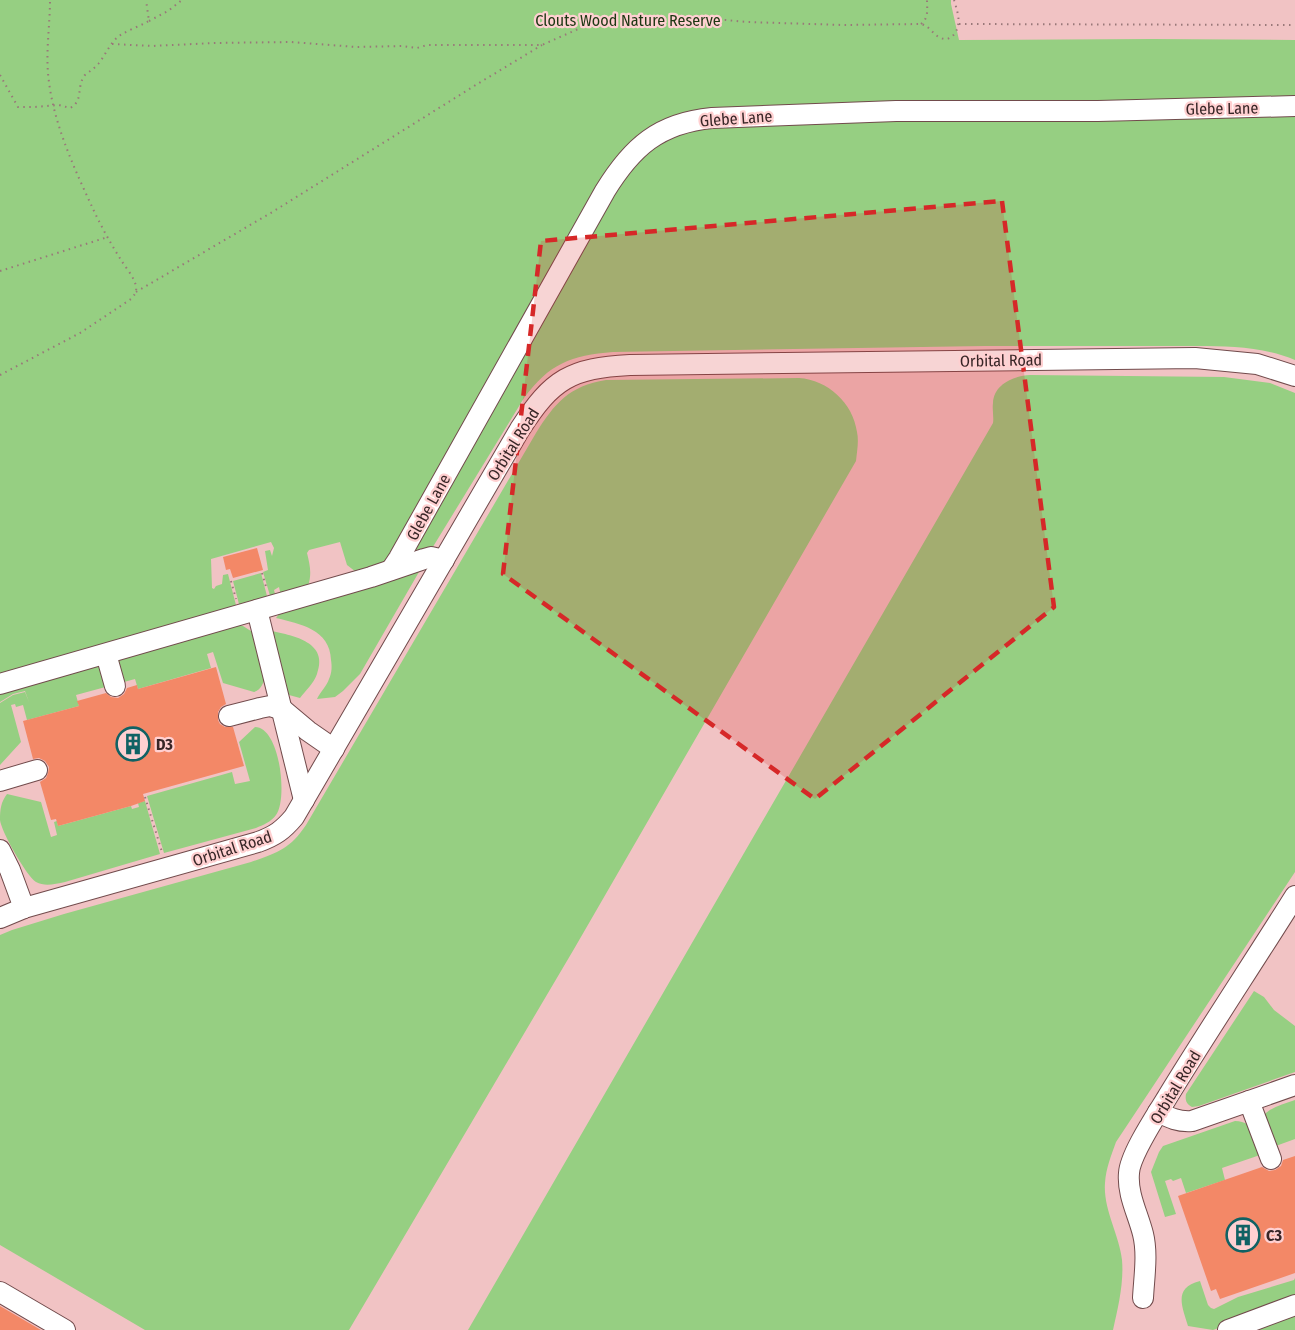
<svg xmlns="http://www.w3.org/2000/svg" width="1295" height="1330" font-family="'Fira Sans Condensed',sans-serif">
<rect width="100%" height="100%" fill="#f1c3c4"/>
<g fill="#96cf82">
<path d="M0,0H951V4L959,40L1152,39L1295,40V102L815,111L643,139L390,562L356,572L347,565L340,542L309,550L307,553C310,565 312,574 308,586L281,596L279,587L274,590L276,598L271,599L263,572L268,570L265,551L270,550L272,556L274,548L271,542L211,559L212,588L214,589L216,586L222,584L223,575L228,574L237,609L0,679Z"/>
<path d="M1295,110V360C1264,347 1230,346 1197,346H985L613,352C571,355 549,364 524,398L431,550L406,558L626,166L686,125Z"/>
<path d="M1030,375L1224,377L1270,383L1295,393V872L1116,1142C1111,1156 1106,1168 1105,1183C1103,1209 1119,1234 1122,1260C1124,1283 1118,1308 1113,1330H468L993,423C994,416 992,410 993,403C994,384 1014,376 1030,375Z"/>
<path d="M799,378C828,380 853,403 857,432C859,441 857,451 856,461L574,949L349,1330H145L0,1245V935L12,930L64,914L251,862C277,853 290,849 306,825L536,433C555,403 569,386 606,380Z"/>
<path d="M423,565L360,674L343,691L335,697L317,699C320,692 327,686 329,679C332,673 332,666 331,660C330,629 300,624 276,618L280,613Z"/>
<polygon points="261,573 268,600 240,608 233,581"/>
<path d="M237,625L243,626L254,633L266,677C263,683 261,690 254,692L223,683L213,652L207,654L211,668L138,689L135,679L76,695L79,706L27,720L23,705L16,707L15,704L11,705L21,742L0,765V703L13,695L25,692L29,702L25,691L13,694L0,702V690Z"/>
<path d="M272,631C294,636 329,642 317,674C314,683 306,690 300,698L289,695L286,690Z"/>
<path d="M255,727C280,727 288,799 276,815C271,822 263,825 256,828L164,853L147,796L232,772L235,784L250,781L239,742Z"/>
<path d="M7,794L41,802L51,837L57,835L54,822L57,821L58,826L131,806L132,809L139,807L138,803L145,801L160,854L65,882C55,884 45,887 36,882C27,877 1,831 0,820C0,809 1,802 7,794Z"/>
<path d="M1254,991L1264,997L1274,1010L1295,1026V1072L1199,1106L1192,1107C1186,1104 1185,1100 1186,1094Z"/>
<path d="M1295,1100V1139L1273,1147L1263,1116C1271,1107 1283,1104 1295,1100Z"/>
<path d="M1235,1121C1256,1122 1257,1137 1263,1154L1222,1168L1225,1180L1186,1193L1181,1178L1173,1181L1171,1179L1165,1181L1176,1214L1165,1217L1151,1172L1159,1152L1163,1146Z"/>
<path d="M1295,1278V1300L1213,1330L1188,1326C1182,1306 1173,1288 1200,1281L1208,1305L1211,1308L1214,1309L1238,1297L1294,1280Z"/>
<polygon points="1295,1312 1295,1330 1241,1330"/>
</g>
<g fill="#f38867">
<polygon points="257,548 263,570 233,578 230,569 226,570 223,557"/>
<polygon points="216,667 226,704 221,707 218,712 218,720 220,724 225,727 233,727 244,766 143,794 145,801 131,806 58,826 56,819 51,820 40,782 46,778 48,773 49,767 45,761 39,758 33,759 23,721 79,706 77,701 106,693 111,697 118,698 124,694 127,688 137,685 138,689"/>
<polygon points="1295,1156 1295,1273 1220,1299 1216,1289 1211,1291 1178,1196 1262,1167 1269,1171 1275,1170 1281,1166 1283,1160"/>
<polygon points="0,1306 41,1330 0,1330"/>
</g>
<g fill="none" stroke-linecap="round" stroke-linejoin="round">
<g stroke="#714b4c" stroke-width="22">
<g id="minor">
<path d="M391,570L399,558L605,191C632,147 659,123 712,118L896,111H1098L1295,106"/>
<polyline points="257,610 304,800"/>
<polyline points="106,654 115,686"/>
<polyline points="0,684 371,577 424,559 431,557 444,560"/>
<polyline points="229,716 260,708 270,706 283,710 308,731 334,749"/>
<polyline points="0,781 37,770"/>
<polyline points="0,850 10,870 24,908"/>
<path d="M0,918L24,908L258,842C275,836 283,830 294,817L520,429C552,379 571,368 630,365L1195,358L1257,364L1295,376"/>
<polyline points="1249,1101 1271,1159"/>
<path d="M1158,1112C1170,1118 1178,1122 1192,1121L1295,1085"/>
<polyline points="0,1292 65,1330"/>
<path d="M1143,1298C1144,1278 1148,1254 1143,1234C1138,1214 1127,1194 1129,1173C1130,1154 1158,1113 1168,1096C1209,1029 1253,963 1295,896"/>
<polyline points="1228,1330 1295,1305"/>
</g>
</g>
<g stroke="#997879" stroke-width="2" stroke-dasharray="1.5 4.5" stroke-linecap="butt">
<polyline points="149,21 168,11 182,0"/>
<path d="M921,24C929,18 927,9 927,0"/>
<polyline points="959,24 1295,25"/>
<path d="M112,44L152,46L215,43L291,42L356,47L402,46L417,48L427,45H542L585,26L607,22L725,20L748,22L844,25L921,24C930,26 933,35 941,38C950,42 957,33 958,25C960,18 956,7 954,0"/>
<path d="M0,75L18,107H35L59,105L70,108C84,101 76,86 85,75C90,71 95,68 99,63C106,54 110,43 119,36C128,30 140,26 149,21L146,0"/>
<polyline points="0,271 108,237"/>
<polyline points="136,292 274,211 479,83 542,45"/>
<path d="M0,375L80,333L131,299C134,295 137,293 136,287C135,278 126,268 121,260C111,244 102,228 94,211C74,168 52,121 48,73C46,49 50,24 50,0"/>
<polyline points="262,573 267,590"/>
<polyline points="231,581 236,599"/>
<polyline points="145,797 162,852"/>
</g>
<use href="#minor" stroke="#fff" stroke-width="20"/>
</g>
<path fill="#d62828" fill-opacity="0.2" stroke="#d62828" stroke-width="4.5" stroke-dasharray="12 8" stroke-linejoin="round" d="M1002,201L1054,607L815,799L503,574L541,241Z"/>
<defs>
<g id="building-ring" transform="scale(1.725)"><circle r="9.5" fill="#ffd0d1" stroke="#106264" stroke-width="1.5"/><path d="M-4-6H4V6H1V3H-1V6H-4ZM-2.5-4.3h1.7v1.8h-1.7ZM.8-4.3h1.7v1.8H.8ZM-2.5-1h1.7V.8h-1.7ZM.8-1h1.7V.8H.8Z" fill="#106264"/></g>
</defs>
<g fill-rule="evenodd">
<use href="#building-ring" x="133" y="744"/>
<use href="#building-ring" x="1243" y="1235"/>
</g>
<g text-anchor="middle" stroke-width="4.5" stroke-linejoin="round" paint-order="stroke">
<g font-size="16" fill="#1d3713" stroke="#ffd0d1">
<text x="628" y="26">Clouts Wood Nature Reserve</text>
</g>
<g font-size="16" fill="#382627" stroke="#ffd0d1">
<text transform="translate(1222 108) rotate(-1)" y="6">Glebe Lane</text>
<text transform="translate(736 118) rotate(-4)" y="6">Glebe Lane</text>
<text transform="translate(1001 360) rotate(-1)" y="6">Orbital Road</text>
<text transform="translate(513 444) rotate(-58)" y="6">Orbital Road</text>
<text transform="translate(428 507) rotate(-61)" y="6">Glebe Lane</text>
<text transform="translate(232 848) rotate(-18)" y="6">Orbital Road</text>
<text transform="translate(1175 1087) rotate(-59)" y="6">Orbital Road</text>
</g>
<g font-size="16" font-weight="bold" fill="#382627" stroke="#ffd0d1" text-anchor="start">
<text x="156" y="750">D3</text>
<text x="1266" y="1241">C3</text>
</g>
</g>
</svg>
